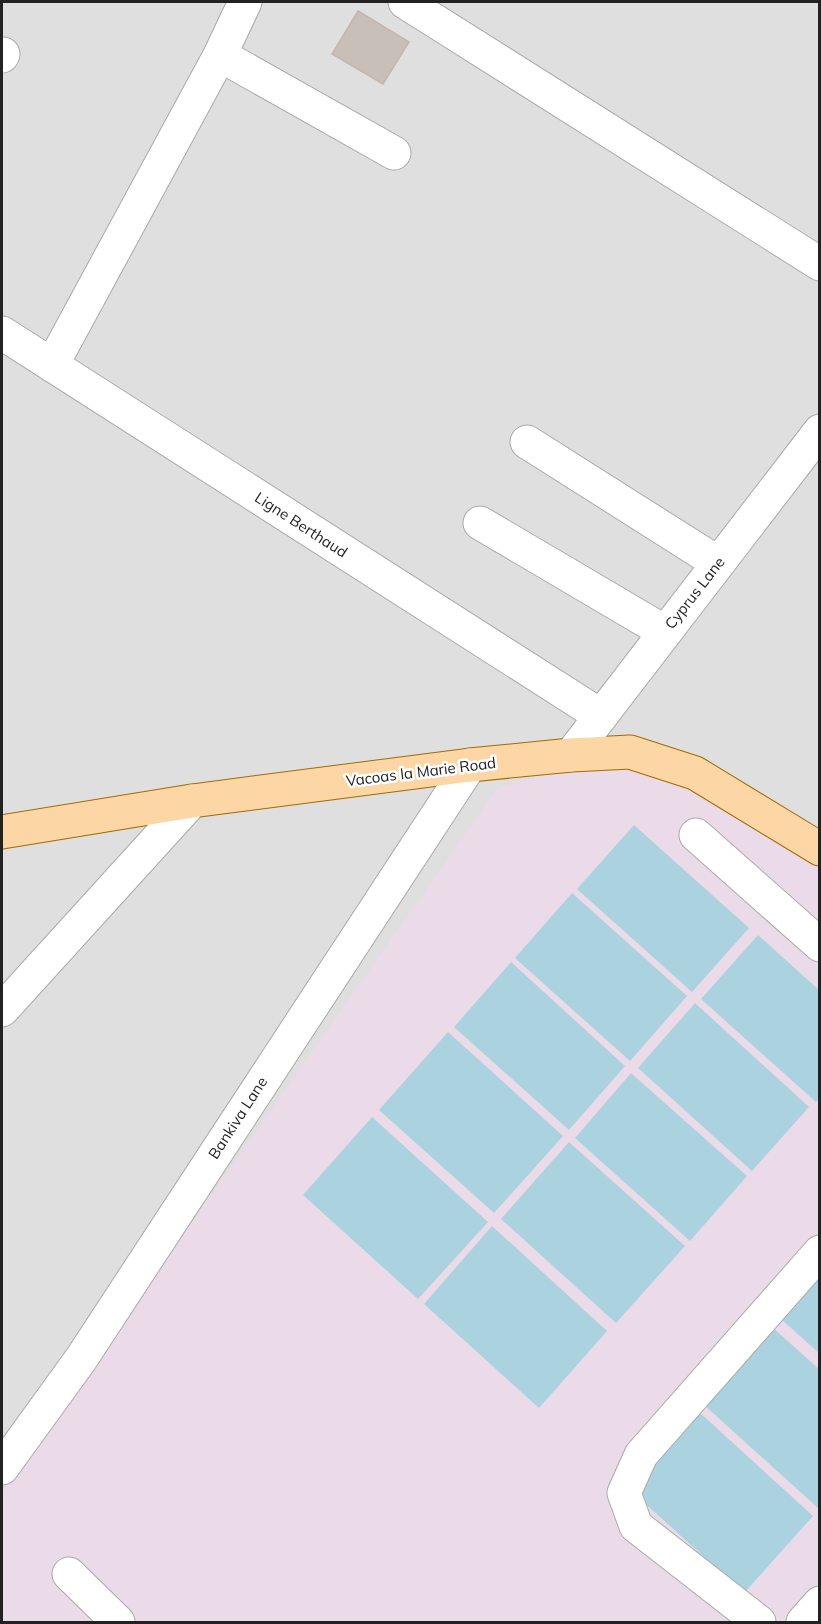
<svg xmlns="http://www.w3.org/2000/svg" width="821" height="1624" font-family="Mulish,sans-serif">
<rect width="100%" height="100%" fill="#f2efe9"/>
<polygon fill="#e0dfdf" points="2,2 819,2 819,865 2,1526"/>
<polygon fill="#ebdbe8" points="575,767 660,773 819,865 819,1622 2,1622 2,1493 498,788"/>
<g fill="#aad3df">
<polygon points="634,825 749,928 692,992 577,889"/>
<polygon points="572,893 687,996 630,1061 515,958"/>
<polygon points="758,935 819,990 820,1098 816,1102 701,999"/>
<polygon points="511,962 625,1066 569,1130 454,1027"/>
<polygon points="695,1003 809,1107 752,1171 638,1068"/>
<polygon points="448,1032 563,1136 494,1213 379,1110"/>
<polygon points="631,1073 747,1176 690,1241 575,1138"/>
<polygon points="372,1117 488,1222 418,1299 303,1195"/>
<polygon points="569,1142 685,1246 616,1323 501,1219"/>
<polygon points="492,1226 607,1331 539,1408 424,1304"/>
<polygon points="819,1276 819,1353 781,1319"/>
<polygon points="772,1327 819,1369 818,1508 703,1404"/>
<polygon points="698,1411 813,1516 744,1593 629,1489"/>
</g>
<polygon fill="#c7bfb8" stroke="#c4b6ab" stroke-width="1.5" points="358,11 409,42 383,84 332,54"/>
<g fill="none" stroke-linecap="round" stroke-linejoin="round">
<g stroke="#a9a9a9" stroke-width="35">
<g id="minor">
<polyline points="405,2 820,264"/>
<polyline points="220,55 394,153"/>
<polyline points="2,56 3,54"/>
<polyline points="2,333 601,716"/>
<polyline points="52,365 220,55 245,2"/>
<polyline points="527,442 718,563"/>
<polyline points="480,523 665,632"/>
<polyline points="571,755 820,431"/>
<polyline points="696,835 820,945"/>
<polyline points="2,1010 192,801"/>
<polyline points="2,1468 81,1359 470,765"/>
<polyline points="69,1574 118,1622"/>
<polyline points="759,1622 636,1526 624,1493 641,1455 820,1252"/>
<polyline points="803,1622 820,1603"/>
</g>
</g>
<g stroke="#a06b00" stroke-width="35">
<polyline id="major" points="2,832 192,801 470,765 571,755 630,752 695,773 820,849"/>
</g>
<use href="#minor" stroke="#fff" stroke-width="33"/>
<use href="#major" stroke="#fcd6a4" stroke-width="33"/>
</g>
<g text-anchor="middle" stroke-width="5" stroke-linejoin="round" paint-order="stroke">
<g font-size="15" fill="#222" stroke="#fff">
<text transform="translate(301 525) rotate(33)" y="5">Ligne Berthaud</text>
<text transform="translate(695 593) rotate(-52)" y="5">Cyprus Lane</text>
<text transform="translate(421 772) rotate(-7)" y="5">Vacoas la Marie Road</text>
<text transform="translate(238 1118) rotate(-57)" y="5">Bankiva Lane</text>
</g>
</g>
<rect width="821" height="1624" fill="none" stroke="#222222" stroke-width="6"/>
</svg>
